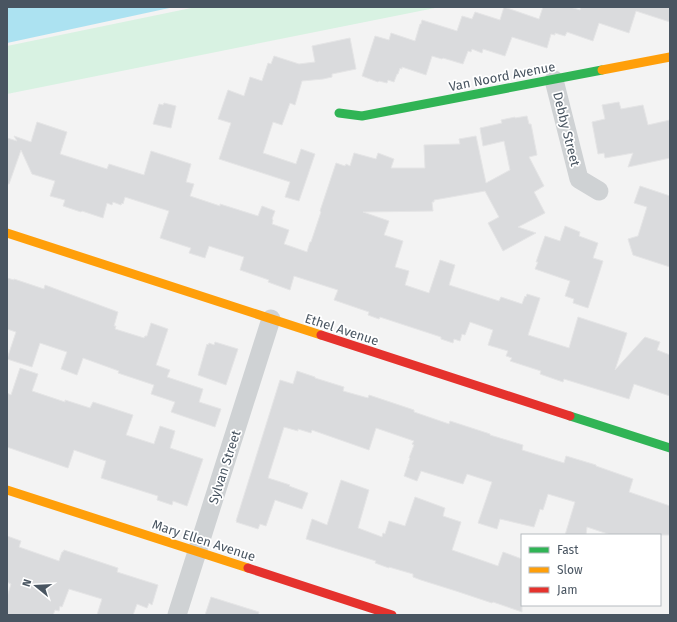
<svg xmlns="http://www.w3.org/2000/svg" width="677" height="622" font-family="'Fira Sans',sans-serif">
<rect width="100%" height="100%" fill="#f3f3f3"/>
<polygon fill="#d8f2e2" points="196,7 440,7 7,94 7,46"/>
<polygon fill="#ace2f1" points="7,7 174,7 7,43"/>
<g fill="#dadbdd" stroke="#e5e5e6">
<polygon points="504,7 539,19 543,7 570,7 580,10 581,7 670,7 670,22 636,11 629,33 599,23 593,41 567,32 565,36 555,33 555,35 551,34 547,48 512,37 505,56 483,49 482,53 472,49 471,52 468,51 463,64 443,58 442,59 432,56 426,75 402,67 402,69 400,68 398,74 397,74 394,82 388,80 387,83 379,81 378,82 362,76 375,36 389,40 391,33 415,41 420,24 421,24 422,20 457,31 462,16 472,19 475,12 500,20"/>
<polygon points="350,38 356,69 332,74 332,77 323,79 302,81 295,105 290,103 282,125 273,122 263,153 296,164 301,149 315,154 299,201 285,197 290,182 219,159 231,123 218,119 228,90 244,96 250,77 262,81 268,63 271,64 274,56 299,64 315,62 312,46"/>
<polygon points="619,102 621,109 643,105 648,125 670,120 670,158 628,167 633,153 605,158 604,153 598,154 592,122 605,119 602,105"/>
<polygon points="164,103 176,106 171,128 153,124 159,104 163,105"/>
<polygon points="527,116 529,124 531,124 537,155 529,157 544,186 534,192 545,213 518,227 536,233 503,251 488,223 499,217 485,191 434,200 434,202 432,202 433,211 363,212 389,221 384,235 403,241 395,267 409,271 405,285 429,293 440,260 455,265 449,285 499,301 501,297 522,304 525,296 526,297 527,294 540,298 528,335 569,348 578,317 627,333 615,370 645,337 660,342 657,350 670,355 670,396 634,384 629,399 564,379 563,382 540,374 541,371 510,361 512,358 506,356 508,351 488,345 493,330 470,322 465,335 462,334 460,341 454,339 453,343 441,339 441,337 380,317 379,319 368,315 369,312 334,300 338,290 294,276 290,290 268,282 269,280 240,270 244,257 209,246 205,258 189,253 191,248 160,238 169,211 125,197 123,204 122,203 121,205 113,202 112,205 107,203 103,218 82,211 81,212 63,206 65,200 50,196 55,181 32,174 21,150 9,184 7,184 7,138 17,141 14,136 31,142 37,122 67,132 60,154 107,169 109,164 144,175 151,151 191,164 186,182 194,184 190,196 220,206 220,204 258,216 262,206 275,211 272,219 273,220 272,224 289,230 284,244 307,252 310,242 311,242 321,212 320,211 336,163 345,166 346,164 350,166 354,153 376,159 378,153 394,159 391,168 425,168 424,145 460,144 459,139 476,136 486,183 510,170 504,141 483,146 480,128 502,123 501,120 515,117 515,118"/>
<polygon points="640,186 670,196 670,267 633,255 628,239 638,236 647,207 634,203"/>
<polygon points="565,226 580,232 579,236 598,243 593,258 603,261 588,308 573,303 574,299 565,296 570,281 535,269 538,262 536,262 545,236 560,241"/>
<polygon points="7,278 14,280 14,279 44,289 45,285 118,312 114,326 116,326 115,329 144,338 145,336 147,336 151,323 168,329 156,365 170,370 167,377 203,389 199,402 221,409 215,427 171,412 175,402 151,394 154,385 118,373 119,371 83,358 77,375 61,369 67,352 40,343 32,367 7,359 16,332 7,329"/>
<polygon points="215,342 238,349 226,385 198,375 207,344 208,345 209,343 214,345"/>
<polygon points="20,368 38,374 32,391 65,402 65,400 90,408 93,402 133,415 126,435 154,444 160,426 175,431 170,448 203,459 187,506 173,501 172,505 157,500 158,496 101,478 106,461 74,450 68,468 7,447 7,393 11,395"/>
<polygon points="297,371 315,377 315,378 344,387 343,391 368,398 369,395 414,410 414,412 449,424 450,421 490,434 490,435 523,445 522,450 564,463 566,456 596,465 596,466 633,479 629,492 670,506 670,535 611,535 587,527 586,535 565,535 575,502 548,494 543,510 540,509 534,527 500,519 497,529 478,523 492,482 467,474 463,484 421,471 417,481 404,476 410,458 409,458 414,445 412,444 414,441 376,428 369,450 312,430 311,433 298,429 298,431 284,427 268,478 290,485 289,486 308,493 302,509 275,500 266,526 260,524 258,529 236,522 237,521 236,521 280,380 293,384"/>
<polygon points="341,480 369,490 358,528 382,537 383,533 385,534 389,521 405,526 415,497 445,508 443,516 461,522 452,550 498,566 503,552 522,559 522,612 493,602 492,603 456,591 421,580 413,577 413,574 389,567 389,568 375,563 376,561 306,539 312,519 327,525"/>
<polygon points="7,536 21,541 19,547 59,561 62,552 63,552 64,550 118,568 117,572 158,585 152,605 149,603 147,608 137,604 133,615 97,615 102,599 69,589 62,607 60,606 59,611 55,610 53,615 7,615 7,597 11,584 7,582"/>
<polygon points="211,597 259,612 258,615 205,615"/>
</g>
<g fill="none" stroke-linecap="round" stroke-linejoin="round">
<g stroke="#cfd2d4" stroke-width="19">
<polyline points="554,80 579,179 599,191"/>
<polyline points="177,615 271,319"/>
</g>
<g stroke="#30b455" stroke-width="9">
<polyline points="339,113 362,116 602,70"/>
<polyline points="570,416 670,448"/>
</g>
<g stroke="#ff9f0a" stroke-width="9">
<polyline points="602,70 670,57"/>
<polyline points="7,233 321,335"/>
<polyline points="7,490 248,568"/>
</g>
<g stroke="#e5322d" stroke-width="9">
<polyline points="321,335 570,416"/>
<polyline points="248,568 392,615"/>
</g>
</g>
<g text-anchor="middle" stroke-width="3.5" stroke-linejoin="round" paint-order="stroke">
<g font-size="13" fill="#495561" stroke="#fff">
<text transform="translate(502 76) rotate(-11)" y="5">Van Noord Avenue</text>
<text transform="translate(567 129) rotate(76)" y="5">Debby Street</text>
<text transform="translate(342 329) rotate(18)" y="5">Ethel Avenue</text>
<text transform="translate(224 467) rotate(-72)" y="5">Sylvan Street</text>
<text transform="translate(204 540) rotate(18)" y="5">Mary Ellen Avenue</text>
</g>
</g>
<rect width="677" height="622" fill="none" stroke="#495561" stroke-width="16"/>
<rect x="521" y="534" width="140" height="72" fill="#ffffff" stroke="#b6bbc0"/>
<rect x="529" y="547" width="20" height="6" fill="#30b455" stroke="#b6bbc0"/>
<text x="557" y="554" font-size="12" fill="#495561">Fast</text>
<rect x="529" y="567" width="20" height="6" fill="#ff9f0a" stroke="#b6bbc0"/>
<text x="557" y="574" font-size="12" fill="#495561">Slow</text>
<rect x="529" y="587" width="20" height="6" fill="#e5322d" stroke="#b6bbc0"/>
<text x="557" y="594" font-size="12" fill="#495561">Jam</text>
<g transform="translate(36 586) rotate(288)" stroke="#ffffff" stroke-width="3" paint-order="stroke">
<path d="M0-3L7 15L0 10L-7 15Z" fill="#495561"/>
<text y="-6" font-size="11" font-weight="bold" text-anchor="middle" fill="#495561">N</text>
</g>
</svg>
